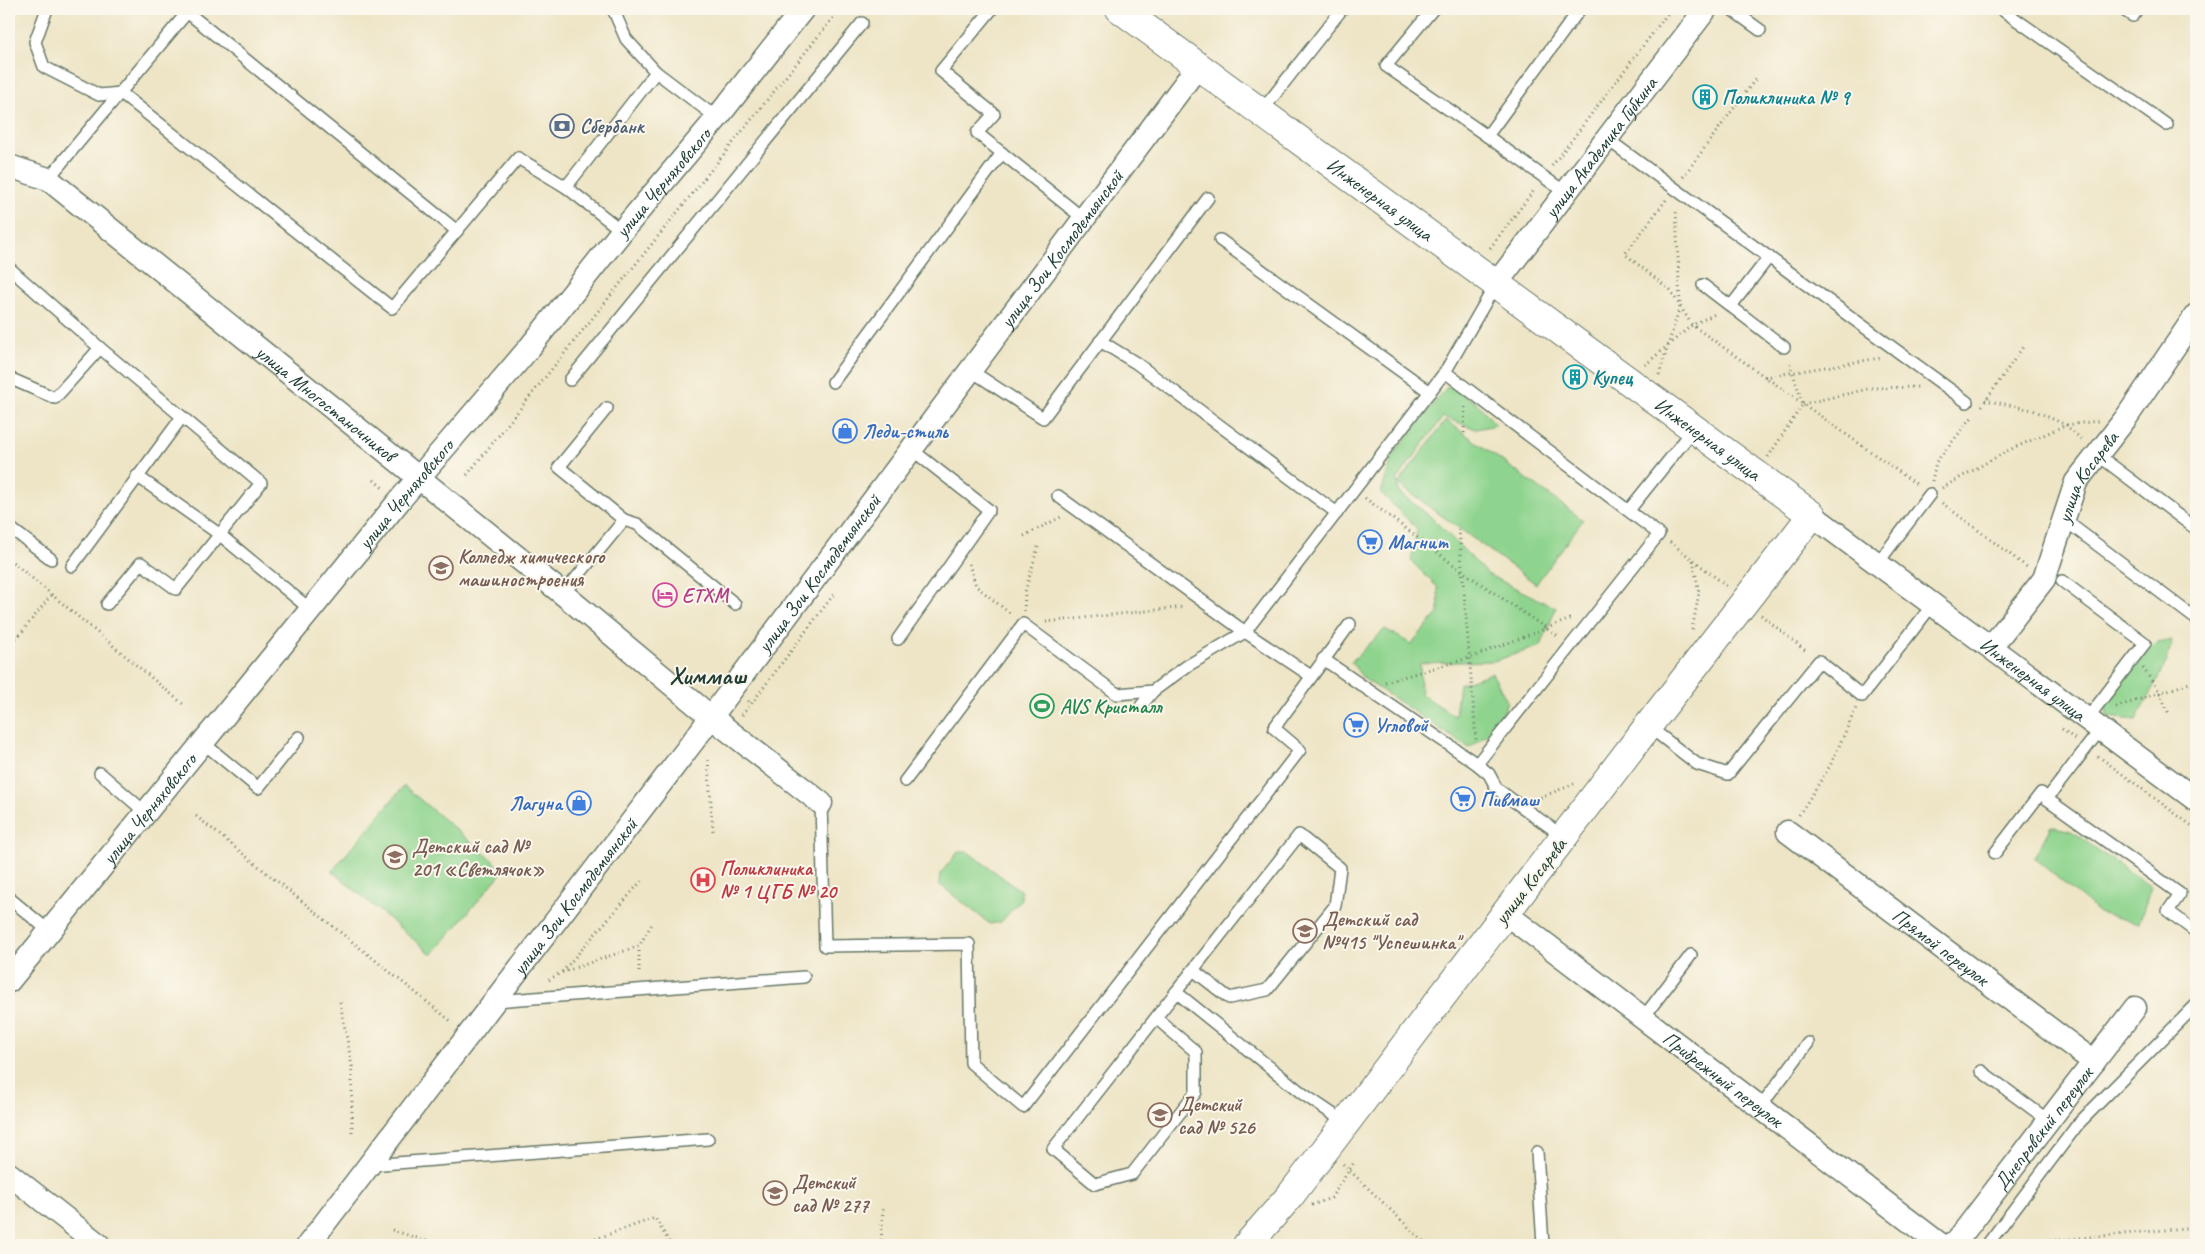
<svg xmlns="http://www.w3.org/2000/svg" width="2205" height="1254" font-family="Caveat,sans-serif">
<rect width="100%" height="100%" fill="#fbf7ec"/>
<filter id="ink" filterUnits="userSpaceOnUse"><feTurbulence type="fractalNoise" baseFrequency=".02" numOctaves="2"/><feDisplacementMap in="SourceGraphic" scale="10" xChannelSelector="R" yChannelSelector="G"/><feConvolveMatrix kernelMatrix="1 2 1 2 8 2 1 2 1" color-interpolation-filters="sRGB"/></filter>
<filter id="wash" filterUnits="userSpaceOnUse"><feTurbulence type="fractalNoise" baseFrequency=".0096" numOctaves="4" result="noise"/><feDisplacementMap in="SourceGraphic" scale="20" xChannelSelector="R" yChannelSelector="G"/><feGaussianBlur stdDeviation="1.12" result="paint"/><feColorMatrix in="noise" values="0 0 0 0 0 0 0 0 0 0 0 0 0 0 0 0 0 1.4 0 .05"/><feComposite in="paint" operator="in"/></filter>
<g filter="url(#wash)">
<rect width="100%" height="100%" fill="#eee5c6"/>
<g fill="#8fd48e" stroke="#578861">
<polygon points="1448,386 1478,404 1496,425 1476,429 1443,417 1397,480 1399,492 1431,517 1489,575 1556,608 1541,646 1494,661 1420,663 1421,694 1455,716 1459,684 1492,673 1507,701 1499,726 1469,748 1363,678 1351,662 1385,629 1411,644 1439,612 1438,588 1411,561 1417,529 1381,493 1393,455"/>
<polygon points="1446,420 1583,520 1536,584 1398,484"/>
<polygon points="2172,640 2167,661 2136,720 2108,717 2102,694 2157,643"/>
<polygon points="404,786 504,870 432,955 332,871"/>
<polygon points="2051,826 2071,831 2151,887 2139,923 2099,913 2034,858"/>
<polygon points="958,852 968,852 1021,891 1021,899 1001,922 990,924 939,884 940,874"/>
</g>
</g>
<g filter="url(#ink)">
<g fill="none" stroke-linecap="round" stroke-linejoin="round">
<g stroke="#677867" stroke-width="14">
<g id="lane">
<polyline points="47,9 35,42 44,67 99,95 121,93 392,308 518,158 566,187 622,231"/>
<polyline points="613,9 626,39 656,72 717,118"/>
<polyline points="992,9 941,71 994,114 977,133 1084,219"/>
<polyline points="1433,9 1386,66 1487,136"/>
<polyline points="1731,9 1760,30"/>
<polyline points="2001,9 2167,125"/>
<polyline points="2122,9 2133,16 2138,9"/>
<polyline points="187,12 457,231"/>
<polyline points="1261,112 1342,9"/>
<polyline points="1607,139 1967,402"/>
<polyline points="48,179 190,9"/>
<polyline points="566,187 656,72"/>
<polyline points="1566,193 1487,136 1580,9"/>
<polyline points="1220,240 1430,392"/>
<polyline points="9,268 100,348 55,398 9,378"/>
<polyline points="1703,285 1784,347"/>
<polyline points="1731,306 1769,257"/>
<polyline points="1100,341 1136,363 1337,513"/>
<polyline points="100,348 261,483 176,589 141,563 107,604"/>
<polyline points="970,370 1043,418 1208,198"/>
<polyline points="1445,372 1659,534 1477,764"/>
<polyline points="570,380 862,23"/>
<polyline points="833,382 1002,153"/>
<polyline points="607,408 559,467 624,520"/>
<polyline points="2098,455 2196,529"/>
<polyline points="137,476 219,534 311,610"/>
<polyline points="1629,510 1694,429"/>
<polyline points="2063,519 2196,619"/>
<polyline points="9,527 51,559"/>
<polyline points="1877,564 1930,494"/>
<polyline points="72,566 182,417"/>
<polyline points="2062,581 2145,643 2087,719"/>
<polyline points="563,594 624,520 637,524 735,604"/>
<polyline points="898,639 989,510 911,449"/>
<polyline points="1323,659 1477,764 1489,774 1497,789 1564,837"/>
<polyline points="1311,676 1245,632 1445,372 1496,284"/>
<polyline points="1141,706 1153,691"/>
<polyline points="1648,726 1697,764 1728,774 1819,661 1862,696 1933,604"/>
<polyline points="201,741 258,788 299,737"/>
<polyline points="100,773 145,812"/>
<polyline points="905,781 1023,624 1117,694 1153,691 1187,666 1245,632 1058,496"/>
<polyline points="2047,799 2180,894 2168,911 2196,932"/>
<polyline points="821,803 825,946 969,944 971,1063 1023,1107 1300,750 1274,728 1350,624"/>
<polyline points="1995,853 2041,793 2047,799 2100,730"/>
<polyline points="9,898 49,931"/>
<polyline points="1176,992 1193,970 1299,835 1340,868 1335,906 1267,990 1229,998 1193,970"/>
<polyline points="495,1001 804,977"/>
<polyline points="1156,1018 1196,1052 1196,1092 1132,1174 1095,1184 1053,1149 1176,992 1303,1094 1346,1123"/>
<polyline points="1643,1018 1691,955"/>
<polyline points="1981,1071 2049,1121"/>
<polyline points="1760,1107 1808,1043"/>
<polyline points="1537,1152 1543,1245"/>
<polyline points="370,1165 708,1139"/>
<polyline points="1987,1245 2078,1124 2196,1005"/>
</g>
</g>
<g stroke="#677867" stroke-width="25">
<g id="street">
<path id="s1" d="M9,166L48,179L563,594L711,717L821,803"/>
<path id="s2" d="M1496,284L1706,9"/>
<path id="s3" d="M1812,515L2196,800"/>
<path id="s4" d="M1991,647L2044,579L2076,482L2126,418L2196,315"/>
<path id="s5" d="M1788,832L2094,1062"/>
<path id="s6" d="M1505,913L1941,1245"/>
<path id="s7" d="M9,981L399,501L530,347L622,231L717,118L803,9"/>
<polyline points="9,1174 99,1245"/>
<path id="s8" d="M308,1245L691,744L1198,66"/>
<path id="s9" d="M1949,1245L1956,1242L2135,1008"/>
</g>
</g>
<g stroke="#677867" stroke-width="30">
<g id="secondary">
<path id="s10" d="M1120,9L1812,515L1648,726L1290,1196L1247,1245"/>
</g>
</g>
<g stroke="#677867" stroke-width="3" stroke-dasharray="1 4" stroke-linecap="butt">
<polyline points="1552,166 1671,9"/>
<polyline points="1683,177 1757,77"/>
<polyline points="1666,200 1625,254 1670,290 1692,325 1919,486"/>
<polyline points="1490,248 1535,189"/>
<polyline points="1645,365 1692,325 1717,313"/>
<polyline points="1659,375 1680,306 1676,209"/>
<polyline points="1765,377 1880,358"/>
<polyline points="1985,400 2033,410 2066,425 2083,441"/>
<polyline points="1803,404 1872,388 1920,387"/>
<polyline points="1982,406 2023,347"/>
<polyline points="1464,433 1465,405"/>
<polyline points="1768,457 1803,404 1789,361"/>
<polyline points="467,475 840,9"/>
<polyline points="374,480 384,489"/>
<polyline points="1932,481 1936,462 1973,416"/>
<polyline points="1942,488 2007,451 2066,425 2098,421"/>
<polyline points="1365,498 1462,571 1559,637"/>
<polyline points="1942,503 2027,567"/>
<polyline points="1459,529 1476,740"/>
<polyline points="1024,536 1061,517"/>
<polyline points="1670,542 1728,587"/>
<polyline points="9,559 183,704"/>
<polyline points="969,564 976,586 1011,614"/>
<polyline points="1024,611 1025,592 1038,547"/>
<polyline points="1761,615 1807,652"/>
<polyline points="1046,622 1184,607"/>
<polyline points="1692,630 1699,593 1693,560"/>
<polyline points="9,646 21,633 52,594"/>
<polyline points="2143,668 2160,693 2169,714"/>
<polyline points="1385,682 1469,658 1573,618"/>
<polyline points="748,701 751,704 834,594"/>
<polyline points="2116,707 2196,681"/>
<polyline points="742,715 751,704"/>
<polyline points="2062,729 2075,739"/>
<polyline points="2098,756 2196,829"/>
<polyline points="708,760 713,831"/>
<polyline points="1536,799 1574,784"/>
<polyline points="1799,815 1830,766 1856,708"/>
<polyline points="196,816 452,1022"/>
<polyline points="639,946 639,975"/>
<polyline points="562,972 644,878"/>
<polyline points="549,980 560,973 639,946 652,924"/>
<polyline points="340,1002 352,1066 352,1133"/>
<polyline points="1343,1164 1427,1245"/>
<polyline points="1312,1205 1331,1198 1355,1161"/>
<polyline points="2190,1227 2196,1217"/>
<polyline points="392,1230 439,1245"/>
<polyline points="2010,1240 2048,1241 2196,1227"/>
<polyline points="556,1245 584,1243 655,1218 671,1245"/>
<polyline points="881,1245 883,1207"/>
</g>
<use href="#lane" stroke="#fff" stroke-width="11"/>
<use href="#street" stroke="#fff" stroke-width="22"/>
<use href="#secondary" stroke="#fff" stroke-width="28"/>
</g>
</g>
<defs>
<g id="building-ring" transform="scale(1.25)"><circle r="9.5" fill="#fbf7ec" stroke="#0f9aa8" stroke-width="1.5"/><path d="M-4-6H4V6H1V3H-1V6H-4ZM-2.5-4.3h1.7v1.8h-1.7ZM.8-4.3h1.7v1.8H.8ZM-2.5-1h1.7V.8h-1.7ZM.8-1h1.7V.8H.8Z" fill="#0f9aa8"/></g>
<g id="bank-ring" transform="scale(1.25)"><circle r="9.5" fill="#fbf7ec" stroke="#5c6f8a" stroke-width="1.5"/><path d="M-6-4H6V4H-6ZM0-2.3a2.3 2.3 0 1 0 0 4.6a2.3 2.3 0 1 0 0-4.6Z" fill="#5c6f8a"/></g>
<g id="shop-ring" transform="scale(1.25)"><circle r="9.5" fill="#fbf7ec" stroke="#3f7fe0" stroke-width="1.5"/><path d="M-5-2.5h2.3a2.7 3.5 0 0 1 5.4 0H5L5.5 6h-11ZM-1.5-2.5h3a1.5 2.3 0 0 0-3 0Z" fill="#3f7fe0"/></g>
<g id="supermarket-ring" transform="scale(1.25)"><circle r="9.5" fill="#fbf7ec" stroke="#3f7fe0" stroke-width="1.5"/><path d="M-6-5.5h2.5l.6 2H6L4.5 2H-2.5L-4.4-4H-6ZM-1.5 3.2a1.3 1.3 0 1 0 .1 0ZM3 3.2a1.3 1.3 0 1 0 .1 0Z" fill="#3f7fe0"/></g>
<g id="university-ring" transform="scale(1.25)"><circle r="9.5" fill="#fbf7ec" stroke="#8d6e63" stroke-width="1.5"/><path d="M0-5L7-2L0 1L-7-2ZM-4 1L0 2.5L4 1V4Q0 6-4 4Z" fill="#8d6e63"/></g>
<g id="hotel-ring" transform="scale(1.25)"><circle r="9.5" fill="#fbf7ec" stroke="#d1479c" stroke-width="1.5"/><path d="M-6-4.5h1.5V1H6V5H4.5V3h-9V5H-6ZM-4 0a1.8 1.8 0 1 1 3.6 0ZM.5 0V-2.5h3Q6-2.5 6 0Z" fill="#d1479c"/></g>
<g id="stadium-ring" transform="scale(1.25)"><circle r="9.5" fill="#fbf7ec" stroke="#2e9e5b" stroke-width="1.5"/><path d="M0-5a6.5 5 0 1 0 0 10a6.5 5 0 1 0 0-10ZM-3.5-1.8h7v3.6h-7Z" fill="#2e9e5b"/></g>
<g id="school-ring" transform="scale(1.25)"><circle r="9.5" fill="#fbf7ec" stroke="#8d6e63" stroke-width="1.5"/><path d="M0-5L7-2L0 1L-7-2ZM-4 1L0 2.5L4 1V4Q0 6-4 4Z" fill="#8d6e63"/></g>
<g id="hospital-ring" transform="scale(1.25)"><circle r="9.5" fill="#fbf7ec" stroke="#e0444e" stroke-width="1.5"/><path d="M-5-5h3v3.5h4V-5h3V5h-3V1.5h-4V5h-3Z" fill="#e0444e"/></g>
</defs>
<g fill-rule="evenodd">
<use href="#building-ring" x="1705" y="97"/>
<use href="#bank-ring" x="562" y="126"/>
<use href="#building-ring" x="1575" y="377"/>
<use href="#shop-ring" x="845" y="431"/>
<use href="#supermarket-ring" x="1370" y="542"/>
<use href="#university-ring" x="441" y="568"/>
<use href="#hotel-ring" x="665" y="595"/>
<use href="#stadium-ring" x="1042" y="706"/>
<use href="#supermarket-ring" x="1356" y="725"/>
<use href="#supermarket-ring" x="1463" y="799"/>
<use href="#shop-ring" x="579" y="803"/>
<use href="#school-ring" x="395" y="857"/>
<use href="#hospital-ring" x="703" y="880"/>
<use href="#school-ring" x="1305" y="931"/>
<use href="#school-ring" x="1160" y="1115"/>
<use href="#school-ring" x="775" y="1193"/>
</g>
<g text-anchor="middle" stroke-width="4" stroke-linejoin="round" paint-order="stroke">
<g font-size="20" font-weight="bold" fill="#0d838f" stroke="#fbf7ec" text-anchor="start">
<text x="1722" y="104">Поликлиника № 9</text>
<text x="1592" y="384">Купец</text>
</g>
<g font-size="20" font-weight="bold" fill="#4e5e75" stroke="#fbf7ec" text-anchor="start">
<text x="580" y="133">Сбербанк</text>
</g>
<g font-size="20" fill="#1f3d34" stroke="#fbf7ec">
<text dy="7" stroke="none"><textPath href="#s2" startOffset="172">улица Академика Губкина</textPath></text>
<text dy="7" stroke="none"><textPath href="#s7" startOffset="1032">улица Черняховского</textPath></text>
<text dy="7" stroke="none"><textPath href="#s10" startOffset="322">Инженерная улица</textPath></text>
<text dy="7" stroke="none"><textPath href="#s8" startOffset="1249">улица Зои Космодемьянской</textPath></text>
<text dy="7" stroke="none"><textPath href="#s1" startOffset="398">улица Многостаночников</textPath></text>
<text dy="7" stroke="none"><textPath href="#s10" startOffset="728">Инженерная улица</textPath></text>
<text dy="7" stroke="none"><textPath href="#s4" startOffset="198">улица Косарева</textPath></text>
<text dy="7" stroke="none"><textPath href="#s7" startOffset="628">улица Черняховского</textPath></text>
<text dy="7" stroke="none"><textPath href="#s8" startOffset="844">улица Зои Космодемьянской</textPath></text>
<text dy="7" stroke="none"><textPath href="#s3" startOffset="275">Инженерная улица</textPath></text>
<text dy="7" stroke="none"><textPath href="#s7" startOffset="222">улица Черняховского</textPath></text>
<text transform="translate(1530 881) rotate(-52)" y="7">улица Косарева</text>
<text dy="7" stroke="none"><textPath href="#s8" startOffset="439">улица Зои Космодемьянской</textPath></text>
<text dy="7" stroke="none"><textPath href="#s5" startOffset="191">Прямой переулок</textPath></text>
<text dy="7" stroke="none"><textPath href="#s6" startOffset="274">Прибрежный переулок</textPath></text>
<text dy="7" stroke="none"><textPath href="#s9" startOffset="151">Днепровский переулок</textPath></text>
</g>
<g font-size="20" font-weight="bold" fill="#366cbe" stroke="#fbf7ec" text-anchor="start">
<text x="862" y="438">Леди-стиль</text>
<text x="1388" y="549">Магнит</text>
<text x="1374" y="732">Угловой</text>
<text x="1480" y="806">Пивмаш</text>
<text x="562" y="810" text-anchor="end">Лагуна</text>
</g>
<g font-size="20" font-weight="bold" fill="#785e54" stroke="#fbf7ec" text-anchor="start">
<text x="458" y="563">Колледж химического<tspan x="458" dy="23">машиностроения</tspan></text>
<text x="412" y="853">Детский сад №<tspan x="412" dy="23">201 «Светлячок»</tspan></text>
<text x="1322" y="926">Детский сад<tspan x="1322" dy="23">№415 "Успешинка"</tspan></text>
<text x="1178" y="1111">Детcкий<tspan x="1178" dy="23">сад № 526</tspan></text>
<text x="792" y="1189">Детcкий<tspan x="792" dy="23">сад № 277</tspan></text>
</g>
<g font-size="20" font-weight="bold" fill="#b23c85" stroke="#fbf7ec" text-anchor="start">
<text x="682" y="602">ЕТХМ</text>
</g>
<g font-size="20" font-weight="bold" fill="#27864d" stroke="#fbf7ec" text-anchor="start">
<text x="1060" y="713">AVS Кристалл</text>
</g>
<g font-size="20" font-weight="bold" fill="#be3a42" stroke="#fbf7ec" text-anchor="start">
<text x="720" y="875">Поликлиника<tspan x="720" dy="23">№ 1 ЦГБ № 20</tspan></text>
</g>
<g font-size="25" font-weight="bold" fill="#1f3d34" stroke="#fbf7ec">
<text x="708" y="684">Химмаш</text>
</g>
</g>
<rect width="2205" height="1254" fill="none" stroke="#fbf7ec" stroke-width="30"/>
</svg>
